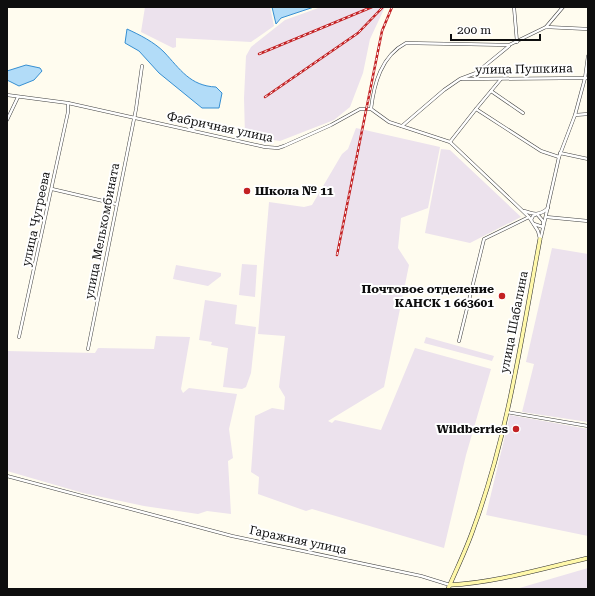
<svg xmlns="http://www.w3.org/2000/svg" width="595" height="596" font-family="'Roboto Serif',serif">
<rect width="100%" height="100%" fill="#fffcef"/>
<g fill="#ece2ed">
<polygon points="145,7 270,7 274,26 251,42 176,38 176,47 173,48 141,32"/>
<polygon points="321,7 385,7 370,39 363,73 350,107 334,120 280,141 245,136 244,98 246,56 251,47 285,20"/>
<polygon points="356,128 440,147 428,208 401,218 398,248 409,265 384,387 328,421 332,423 335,420 381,430 415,348 491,369 466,455 444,548 312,509 306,511 258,494 259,477 251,472 255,416 272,408 284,410 285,397 279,387 285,336 258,334 269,202 304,207 312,205 342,154 348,149"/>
<polygon points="441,149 450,150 521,217 470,243 425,233"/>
<polygon points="552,248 588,254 588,422 522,412 534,364 526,362"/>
<polygon points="242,264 257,265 255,297 239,295"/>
<polygon points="176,265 221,273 221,276 208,286 173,279"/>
<polygon points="205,300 237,305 235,324 256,327 251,373 246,387 242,389 223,387 228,348 211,345 212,342 199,340"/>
<polygon points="156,336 190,337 181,389 183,393 189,388 237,394 229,429 233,458 228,461 231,514 207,511 198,514 144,506 83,493 7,471 7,351 95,353 98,348 154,349"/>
<polygon points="426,337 494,356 492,361 424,343"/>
<polygon points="510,415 588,429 588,536 486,515"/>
<polygon points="588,568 588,589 516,589"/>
</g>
<g fill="#b2dcf8" stroke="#368fd2">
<polygon points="272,7 314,7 281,18 276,24"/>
<path d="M127,29C140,35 154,42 164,52C180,69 190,86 216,87L222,93L219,108H202L159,73L139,51L125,43Z"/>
<polygon points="26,65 40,68 42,71 34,80 19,86 7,80 7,71"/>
</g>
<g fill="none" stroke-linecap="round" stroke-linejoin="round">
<g stroke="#414141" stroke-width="3.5">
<g id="street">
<polyline points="514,7 517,42"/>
<polyline points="546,27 563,7"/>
<polyline points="462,79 588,78"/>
<polyline points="491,91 523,113"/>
<polyline points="7,95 68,103 265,147 278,148 284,146 331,125 360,109 371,109 389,122 450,142 529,217 538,231 540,239"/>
<path d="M371,109C374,84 381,56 406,43L509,45L546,27L588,29"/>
<polyline points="476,109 541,151 559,157"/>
<polyline points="575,115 588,114"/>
<polyline points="7,120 18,97"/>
<polyline points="402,126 444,90 460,79 476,73 509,46"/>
<polyline points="450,142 476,109 501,79"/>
<polyline points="560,153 588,159"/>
<polyline points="52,189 116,204"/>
<path d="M524,211C533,214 540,216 548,208"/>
<polyline points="546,217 588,221"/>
<polyline points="531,220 533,216 537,214 543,221 543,227 534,224"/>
<polyline points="541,237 559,157 575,115 585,78 588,56"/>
<polyline points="19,337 68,112 68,103"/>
<polyline points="459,341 484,239 529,217"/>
<polyline points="88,349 136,109 142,66"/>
<polyline points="507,412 588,426"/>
<polyline points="7,476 232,536 421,576 450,585"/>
</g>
</g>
<g stroke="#303030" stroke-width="4.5">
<g id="secondary">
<path d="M450,585C495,583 544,568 588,558"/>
<path d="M448,589C457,568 467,548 474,527C508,435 522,335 540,239"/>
</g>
</g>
<use href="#street" stroke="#fff" stroke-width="2.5"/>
<use href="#secondary" stroke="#fff8aa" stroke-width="3.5"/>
<g stroke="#c32123" stroke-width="2.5">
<g id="rail">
<polyline points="259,54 372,7"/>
<polyline points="265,97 358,33 383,7"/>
<polyline points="337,255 382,31 392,7"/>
</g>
</g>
<use href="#rail" stroke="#fff" stroke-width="1" stroke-dasharray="3" stroke-linecap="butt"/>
</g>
<g fill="#c32123" stroke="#fff" stroke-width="1.5">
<circle cx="247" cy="191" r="4"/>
<circle cx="502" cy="296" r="4"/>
<circle cx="516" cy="429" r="4"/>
</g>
<g text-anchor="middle" stroke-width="4" stroke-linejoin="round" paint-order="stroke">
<g font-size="12" fill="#0e0e0e" stroke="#fff">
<text transform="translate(524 69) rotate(-1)" y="4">улица Пушкина</text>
<text transform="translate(220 127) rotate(12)" y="4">Фабричная улица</text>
<text transform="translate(36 219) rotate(-78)" y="4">улица Чугреева</text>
<text transform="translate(102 231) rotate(-79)" y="4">улица Мелькомбината</text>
<text transform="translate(514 322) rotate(-79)" y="4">улица Шабалина</text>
<text transform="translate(298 540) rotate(12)" y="4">Гаражная улица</text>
</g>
<g font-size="12" font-weight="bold" fill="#0e0e0e" stroke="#fff" text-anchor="end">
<text x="255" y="195" text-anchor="start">Школа № 11</text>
<text x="494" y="293">Почтовое отделение<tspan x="494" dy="14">КАНСК 1 663601</tspan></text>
<text x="508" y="433">Wildberries</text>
</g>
</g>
<rect width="595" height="596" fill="none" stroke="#0e0e0e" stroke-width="16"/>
<path d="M451 34v6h89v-6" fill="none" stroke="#0e0e0e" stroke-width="2"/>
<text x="457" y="34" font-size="12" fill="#0e0e0e" stroke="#ffffff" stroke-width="3" paint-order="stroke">200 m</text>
</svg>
